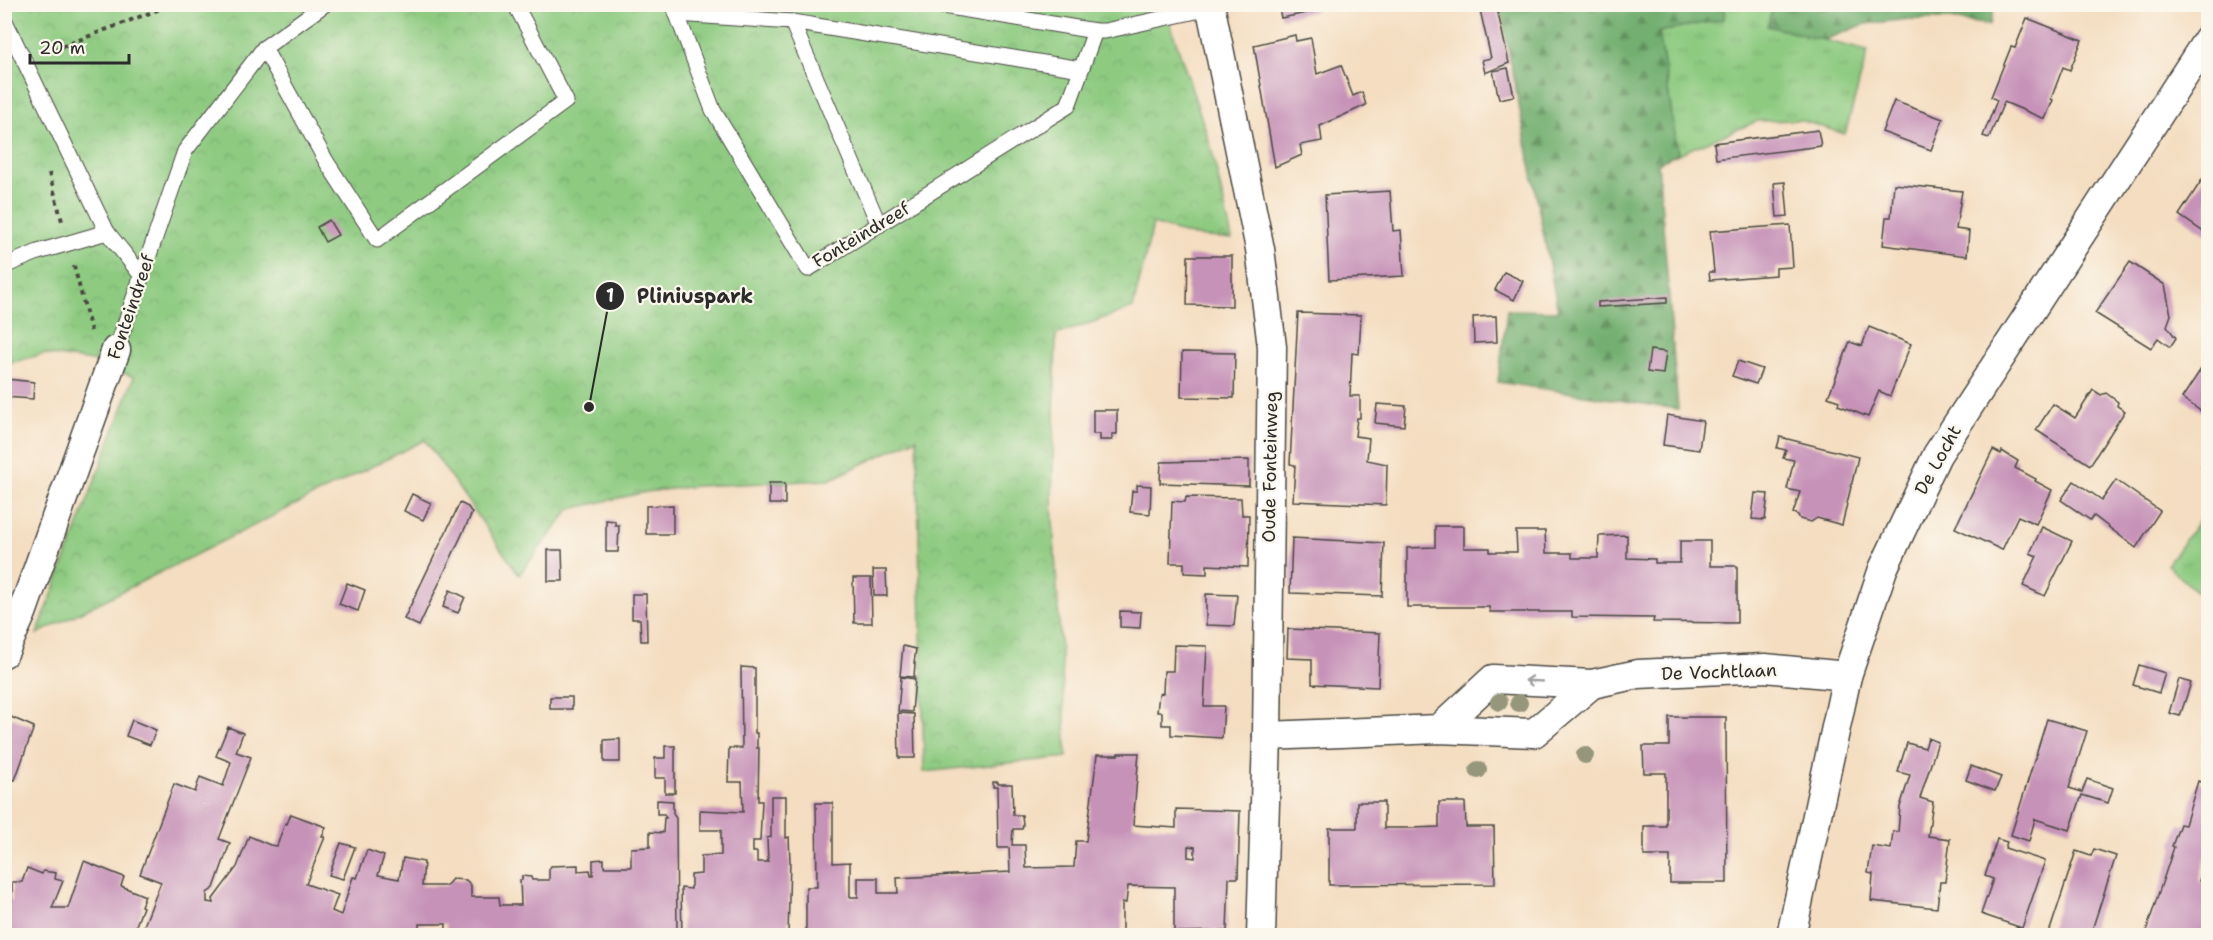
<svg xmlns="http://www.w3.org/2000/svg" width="2213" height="940" font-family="'Shantell Sans',sans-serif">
<defs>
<pattern id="grass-tufts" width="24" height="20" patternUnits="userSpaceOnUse" patternTransform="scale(1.5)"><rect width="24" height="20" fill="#8ecb81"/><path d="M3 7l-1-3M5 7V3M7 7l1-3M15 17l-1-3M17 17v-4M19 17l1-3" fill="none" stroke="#7bae70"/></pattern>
<pattern id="forest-firs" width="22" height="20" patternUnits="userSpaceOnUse" patternTransform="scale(1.5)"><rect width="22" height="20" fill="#72af6f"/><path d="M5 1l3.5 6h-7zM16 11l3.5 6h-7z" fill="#5e8f5b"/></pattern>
<pattern id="park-crowns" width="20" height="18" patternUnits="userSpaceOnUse" patternTransform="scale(1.5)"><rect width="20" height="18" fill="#8ecb81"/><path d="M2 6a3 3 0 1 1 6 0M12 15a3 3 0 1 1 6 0" fill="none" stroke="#7bae70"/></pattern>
</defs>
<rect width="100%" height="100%" fill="#fbf7ec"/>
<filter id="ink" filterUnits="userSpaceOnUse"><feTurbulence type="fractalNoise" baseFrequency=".0167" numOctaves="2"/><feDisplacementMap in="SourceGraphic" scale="12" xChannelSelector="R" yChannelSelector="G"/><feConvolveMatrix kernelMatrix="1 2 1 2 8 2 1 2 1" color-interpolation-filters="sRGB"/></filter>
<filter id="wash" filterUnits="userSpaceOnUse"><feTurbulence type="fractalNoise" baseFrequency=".008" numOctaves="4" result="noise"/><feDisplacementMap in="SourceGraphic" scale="24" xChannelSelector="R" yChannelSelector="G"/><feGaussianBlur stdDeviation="1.35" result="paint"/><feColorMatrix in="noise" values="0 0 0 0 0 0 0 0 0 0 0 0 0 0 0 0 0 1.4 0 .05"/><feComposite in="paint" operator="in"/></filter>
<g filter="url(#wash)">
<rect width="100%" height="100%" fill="#f4ddc0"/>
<g fill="url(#grass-tufts)" stroke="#5c7b56" stroke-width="1.5">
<polygon points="1725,5 1774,5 1768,26 1868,51 1845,134 1800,120 1758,121 1678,154 1659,32 1723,19"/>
<polygon points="2208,508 2208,602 2167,565"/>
</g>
<g fill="url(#forest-firs)" stroke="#4e6d4d" stroke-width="1.5">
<polygon points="1774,4 1995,4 1995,5 1990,25 1949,19 1909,19 1865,24 1824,40 1767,26"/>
<polygon points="1500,5 1725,5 1724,19 1659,32 1678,154 1658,163 1678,409 1498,382 1507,310 1558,311"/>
</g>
<polygon fill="url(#park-crowns)" stroke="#5c7b56" stroke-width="1.5" points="5,5 1164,5 1211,147 1232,239 1194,236 1153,224 1133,308 1056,335 1052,504 1067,757 924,772 917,438 829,480 696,486 646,492 570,509 519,575 425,440 37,634 134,377 92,361 44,354 5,364"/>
<g id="blocks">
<g fill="#c692b8" fill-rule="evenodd">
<polygon points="1278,4 1315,4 1317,11 1281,18"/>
<polygon points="1496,4 1509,63 1485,73 1482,60 1491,58 1480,10"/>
<polygon points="2027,18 2082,40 2070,70 2063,67 2051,99 2053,100 2045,119 2004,102 1989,138 1983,136 1997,100 1991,97 2011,47 2015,48"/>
<polygon points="1295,35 1296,41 1311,38 1317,74 1341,65 1353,96 1362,92 1366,105 1320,126 1322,141 1300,145 1302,155 1275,167 1254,45"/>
<polygon points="1508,68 1514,96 1499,99 1493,71"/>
<polygon points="1894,101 1943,119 1931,150 1882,132"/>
<polygon points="1818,130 1821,146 1716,159 1714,143"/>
<polygon points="2207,172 2208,173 2208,235 2179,215"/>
<polygon points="1785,182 1788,216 1777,217 1774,183"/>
<polygon points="1894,184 1962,191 1956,229 1969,231 1967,256 1883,245 1886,217 1891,217"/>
<polygon points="1390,191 1393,231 1401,230 1404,276 1329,280 1325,195"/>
<polygon points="329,220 338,235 325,242 317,227"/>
<polygon points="1790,225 1793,267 1776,268 1776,275 1710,280 1709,272 1714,272 1710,231"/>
<polygon points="1188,256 1232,256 1232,306 1187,305"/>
<polygon points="2130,262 2165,285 2171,315 2167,326 2176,338 2170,347 2158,338 2151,348 2095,313"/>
<polygon points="1504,272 1523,281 1514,300 1495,290"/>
<polygon points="1667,297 1667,303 1598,307 1598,302"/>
<polygon points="1298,313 1361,315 1359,354 1352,353 1350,396 1360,396 1360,418 1357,418 1355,436 1369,438 1367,460 1387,464 1386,505 1293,501 1295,465 1290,464"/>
<polygon points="1496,316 1497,342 1474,343 1473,317"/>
<polygon points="1869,327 1911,344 1890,396 1879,391 1868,417 1838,405 1839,401 1828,397 1850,342 1862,346"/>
<polygon points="1650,350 1666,352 1663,374 1647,372"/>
<polygon points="1182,352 1235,353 1234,398 1181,397"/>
<polygon points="2207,360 2208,361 2208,409 2205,414 2182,398"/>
<polygon points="1738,361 1762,369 1756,384 1732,376"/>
<polygon points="6,379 34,382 33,399 4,397"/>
<polygon points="2093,390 2101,395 2106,393 2118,402 2117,406 2125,411 2090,465 2036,430 2053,404 2075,418"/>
<polygon points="1377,404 1406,406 1404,426 1375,423"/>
<polygon points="1093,410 1117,410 1117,434 1112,434 1112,440 1100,440 1100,434 1093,434"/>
<polygon points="1667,415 1703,421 1699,450 1663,445"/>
<polygon points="1780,437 1858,457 1842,525 1817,518 1811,522 1800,519 1798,515 1793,513 1800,492 1787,489 1794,460 1783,458 1786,450 1777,448"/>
<polygon points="1993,450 2001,454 2002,451 2018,461 2015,468 2036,479 2035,481 2052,490 2036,524 2018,516 2002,550 1955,528"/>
<polygon points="2208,450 2208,469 2201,466"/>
<polygon points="1249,460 1249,486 1160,483 1161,462"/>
<polygon points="2116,480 2160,511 2136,548 2094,516 2090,520 2061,500 2074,481 2102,500"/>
<rect x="769" y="483" width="16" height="21"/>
<polygon points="1137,485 1151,486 1150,514 1130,512 1132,491 1137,491"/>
<polygon points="1755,493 1768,494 1765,520 1752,519"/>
<polygon points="412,494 431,503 423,520 404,511"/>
<polygon points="1186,497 1241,498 1242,515 1249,515 1248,567 1207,565 1207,574 1184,573 1184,563 1170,563 1172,501 1185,502"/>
<polygon points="460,503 468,507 472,513 419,626 404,619"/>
<polygon points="673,505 673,534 646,534 646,506"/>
<polygon points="606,520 615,521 615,525 619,525 618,552 606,552"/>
<polygon points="1435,526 1464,526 1464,548 1490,548 1490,552 1517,552 1516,531 1545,531 1546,553 1572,553 1572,558 1598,558 1599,536 1627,535 1627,558 1655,559 1655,563 1680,563 1680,541 1710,541 1710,566 1737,566 1737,623 1653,622 1654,618 1572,617 1572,612 1490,612 1489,607 1407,607 1407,548 1435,547"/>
<polygon points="2042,527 2072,541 2045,596 2023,586 2037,556 2030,553"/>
<polygon points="1292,538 1384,543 1382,596 1290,593"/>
<polygon points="548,550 562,550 563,581 548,581"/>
<polygon points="873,570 886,570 887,596 874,596"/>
<polygon points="853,578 871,578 872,623 854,623"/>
<polygon points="347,583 365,590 358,611 339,604"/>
<polygon points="450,590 465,597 458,613 443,607"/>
<polygon points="632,594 646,594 647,641 641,641 640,619 632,619"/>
<polygon points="1206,594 1237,595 1234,626 1206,625"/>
<polygon points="1120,611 1141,612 1140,628 1120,627"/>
<polygon points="1288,629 1380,633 1378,687 1312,684 1312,659 1287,658"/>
<polygon points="1174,645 1207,646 1204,706 1224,706 1222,738 1171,735 1171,725 1162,725 1162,712 1157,712 1159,694 1163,693 1164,671 1173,671"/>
<polygon points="903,646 916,649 914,663 915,663 914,677 900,676"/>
<polygon points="2139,665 2165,673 2159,693 2133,685"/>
<polygon points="741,667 755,668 755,733 757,733 757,748 759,748 758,801 762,801 760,841 753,841 753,852 757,852 757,862 768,862 767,838 771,837 771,796 786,796 786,838 789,837 790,861 788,936 682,936 681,888 691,889 691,875 701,874 701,856 721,855 721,830 700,830 700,810 743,812 742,782 728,782 729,748 742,748"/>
<polygon points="901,677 915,679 912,712 898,711"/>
<polygon points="2179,679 2191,683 2180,716 2169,713"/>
<rect x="550" y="697" width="22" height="12"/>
<polygon points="898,713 914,714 915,758 899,758"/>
<polygon points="11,717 34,727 15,780 4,777 4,736"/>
<polygon points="1669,717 1726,717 1727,883 1670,883 1670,856 1644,856 1644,826 1666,826 1666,773 1644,773 1643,746 1669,746"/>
<polygon points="2047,719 2087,731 2069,788 2082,792 2087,779 2113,788 2108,803 2082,795 2070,830 2035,819 2029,841 2011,835"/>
<polygon points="132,720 156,730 150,745 126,736"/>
<polygon points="228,727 243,733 236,752 251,757 219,839 230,843 214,888 207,893 207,902 214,903 213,899 237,867 249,836 270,845 277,846 285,823 287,824 291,814 326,827 322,837 325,837 306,884 338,895 332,911 341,915 353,877 357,878 367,850 384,856 378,875 399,879 403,858 424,862 422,886 446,886 452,879 466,880 471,885 471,897 499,897 500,905 521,905 520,880 522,880 522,876 531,877 532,880 549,880 549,870 551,866 578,865 578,871 590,870 591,875 593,875 593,860 604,859 604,867 631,867 631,848 650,847 650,832 663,833 664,818 666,818 664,814 657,814 657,800 673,801 673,814 676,818 677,936 446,936 446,924 419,924 419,936 140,936 161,882 140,874 174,784 195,792 200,777 223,786 231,762 216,756"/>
<polygon points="1928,738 1938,742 1920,798 1933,802 1928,836 1950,839 1945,882 1940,882 1937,908 1871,901 1873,874 1868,873 1872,846 1891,849 1893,831 1898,832 1900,807 1910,775 1898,772 1907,743 1925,748"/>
<polygon points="620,739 620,762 604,762 604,740"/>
<polygon points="665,746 675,746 675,793 665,793 665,778 655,778 655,758 665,758"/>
<path d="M1118,753H1139L1133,825L1176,828V809L1240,811L1238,878H1229L1227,931L1174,932V887L1128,886L1126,903L1122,902V936H806V887H817L816,803H833V863L850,862V897H858V878H878V893H898L897,878L1010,872L1009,848H998L997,787H993V782H998V784H1012L1013,815H1022L1023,825L1022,829H1013L1012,845H1025L1026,868L1074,867L1076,841H1086L1097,755H1118ZM1188,846L1195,847V858L1188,857Z"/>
<polygon points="1971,766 2001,777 1995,791 1966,780"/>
<polygon points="2198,781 2208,785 2208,851 2199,881 2208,884 2208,936 2149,936 2145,934 2174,847 2172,846 2180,824 2185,825"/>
<polygon points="1357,802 1384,802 1384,828 1412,828 1439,827 1439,802 1465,802 1466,827 1494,827 1495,884 1329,885 1329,828 1357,828"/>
<polygon points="1997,839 2007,842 2005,848 2045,861 2022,928 1981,914 1993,879 1985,876"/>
<polygon points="341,843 355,847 343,879 329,875"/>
<polygon points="2094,849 2116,856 2090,936 2048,936 2076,851 2091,856"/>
<polygon points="84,861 124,877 121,886 145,896 141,906 143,907 132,936 4,936 4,901 12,901 12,882 22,882 27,868 42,874 43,871 56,873 55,879 63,881 52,908 68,908"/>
</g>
</g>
</g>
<g filter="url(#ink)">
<use href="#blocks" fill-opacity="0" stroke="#494641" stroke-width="1.5"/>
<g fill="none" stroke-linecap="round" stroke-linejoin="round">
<g stroke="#494641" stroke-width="17">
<g id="service">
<polyline points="673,4 713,110 808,269 1068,106 1095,31"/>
<polyline points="931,4 1095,31 1105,31 1210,8"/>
<polyline points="677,14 792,22 1081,69"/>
<polyline points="4,19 107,232 142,276"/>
<polyline points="792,22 879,225"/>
<polyline points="264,48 326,161 377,240 566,101 515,4"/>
<polyline points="4,266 38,252 107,232"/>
<polyline points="116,350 185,151 264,48 325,4"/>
</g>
</g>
<g stroke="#494641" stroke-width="31">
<g id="minor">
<polyline points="1210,4 1260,249 1272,347 1267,736 1261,936"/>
<polyline points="4,653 22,613 116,350"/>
<polyline points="1439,729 1493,679 1592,684 1638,674 1765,668 1847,676"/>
<polyline points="1267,736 1439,729 1534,733 1592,684"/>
<polyline points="1791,936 1847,676 1883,569 1937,455 2208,39"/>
</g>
</g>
<g stroke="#494641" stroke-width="4" stroke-dasharray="4.5 4.5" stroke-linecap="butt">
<polyline points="45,53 173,4"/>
<polyline points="49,173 62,221"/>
<polyline points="74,266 91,331"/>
</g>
<use href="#service" stroke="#fff" stroke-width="15"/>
<use href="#minor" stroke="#fff" stroke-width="28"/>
</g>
<g fill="#96967c">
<circle cx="1499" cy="702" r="9"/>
<circle cx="1519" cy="703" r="9"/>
<circle cx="1585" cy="755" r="9"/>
<circle cx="1478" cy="770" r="9"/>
</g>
<defs><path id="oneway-shaft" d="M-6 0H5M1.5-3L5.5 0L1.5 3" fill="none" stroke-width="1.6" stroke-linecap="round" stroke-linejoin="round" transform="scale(1.5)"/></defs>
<use stroke="#a0a0a0" href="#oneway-shaft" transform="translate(1534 681) rotate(-177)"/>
</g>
<g text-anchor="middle" stroke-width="4.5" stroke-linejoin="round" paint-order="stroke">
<g font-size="18" fill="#2b2b2b" stroke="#fbf7ec">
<text transform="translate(861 235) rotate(-31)" y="6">Fonteindreef</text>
<text transform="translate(131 307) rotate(-71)" y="6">Fonteindreef</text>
<text transform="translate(1938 460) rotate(-61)" y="6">De Locht</text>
<text transform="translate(1270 467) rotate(-89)" y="6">Oude Fonteinweg</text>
<text transform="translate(1719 672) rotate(-2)" y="6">De Vochtlaan</text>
</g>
</g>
<path fill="none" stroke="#2b2b2b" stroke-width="2" d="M589 407L610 296"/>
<g fill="#2b2b2b" stroke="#fbf7ec" stroke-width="2">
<circle cx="589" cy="407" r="6"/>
<circle cx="610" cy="296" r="15"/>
</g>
<g font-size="18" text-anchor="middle" font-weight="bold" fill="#fff">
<text x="610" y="302">1</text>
</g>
<g font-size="20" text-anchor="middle" font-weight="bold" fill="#2b2b2b" stroke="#fbf7ec" stroke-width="4.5" stroke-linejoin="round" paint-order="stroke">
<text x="695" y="303">Pliniuspark</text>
</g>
<rect width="2213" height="940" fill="none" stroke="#fbf7ec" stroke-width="24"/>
<path d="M30 54v9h99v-9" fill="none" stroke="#2b2b2b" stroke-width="3"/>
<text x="39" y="54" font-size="18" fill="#2b2b2b" stroke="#fbf7ec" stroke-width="4.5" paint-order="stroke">20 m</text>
</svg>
